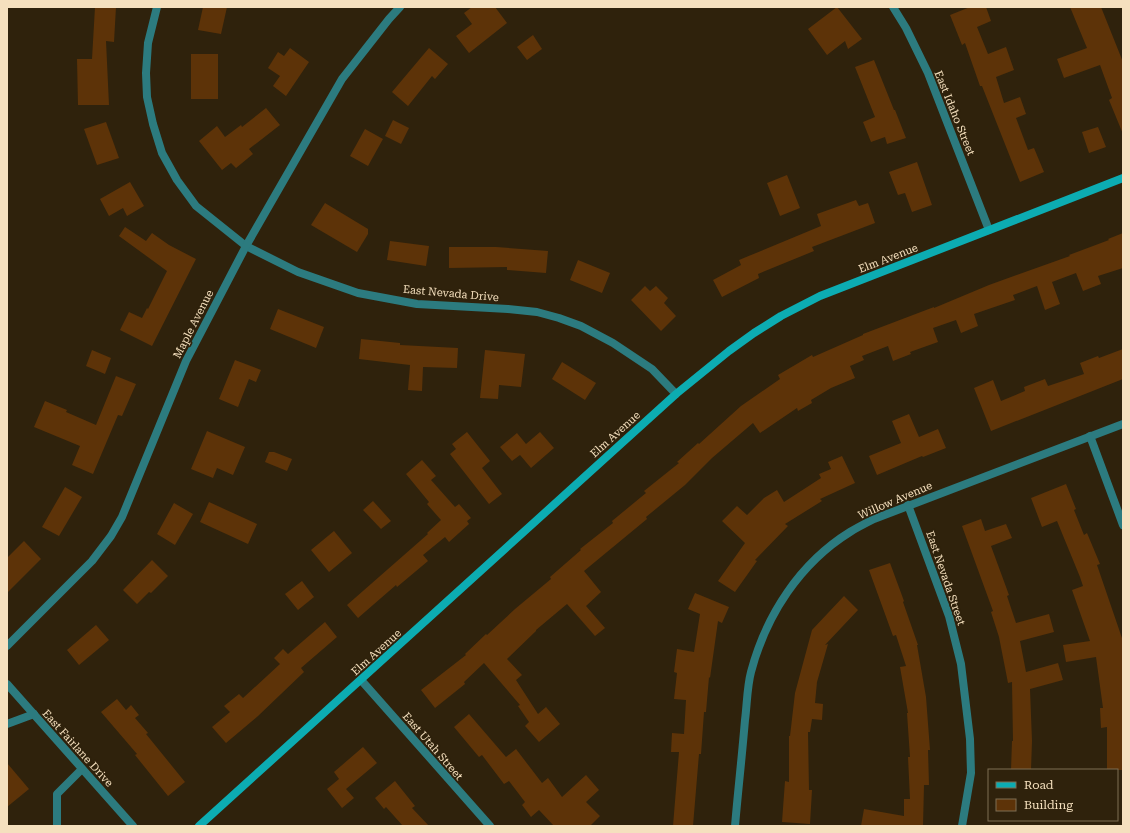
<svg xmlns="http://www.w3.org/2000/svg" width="1130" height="833" font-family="'Roboto Serif',serif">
<rect width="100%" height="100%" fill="#2f220c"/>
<g fill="#5d3308">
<polygon points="95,7 116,7 114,42 106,41 109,105 78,105 77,59 92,59"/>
<polygon points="203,7 227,7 221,34 198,30"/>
<polygon points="472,7 495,7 507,23 469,53 456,36 472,24 464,13"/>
<polygon points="837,7 862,39 848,49 845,41 827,55 808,29"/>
<polygon points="970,7 986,7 991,21 977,27 988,54 1006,47 1014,70 996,77 1004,103 1020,97 1026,114 1016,118 1028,150 1034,148 1044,172 1020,182 982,86 980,86 965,43 962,45 950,15"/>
<polygon points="1070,7 1101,7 1123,62 1123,134 1109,100 1112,98 1100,65 1064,78 1057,59 1087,48"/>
<polygon points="533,35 542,49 527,60 517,47"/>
<polygon points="290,48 309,62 286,96 273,86 280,76 268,68 278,52 284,56"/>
<polygon points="429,48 448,64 435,79 432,76 408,106 392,92"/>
<rect x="191" y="54" width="27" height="45"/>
<polygon points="874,60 894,110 895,110 906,138 887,144 885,137 871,142 863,122 875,117 855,67"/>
<polygon points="266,108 280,125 249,149 253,154 236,168 231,163 222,170 199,141 217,126 225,137 241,125 242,127"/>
<polygon points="393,120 409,128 401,144 385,136"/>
<polygon points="106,122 119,158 97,165 84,129"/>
<polygon points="1098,127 1106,147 1089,153 1082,132"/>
<polygon points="365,129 383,139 368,166 350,156"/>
<polygon points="917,162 932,205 912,212 905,193 898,195 889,172"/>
<polygon points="787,175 800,208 780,216 767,183"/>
<polygon points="130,182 144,206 127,216 123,208 109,216 100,199"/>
<polygon points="856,200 859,206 868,203 875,223 812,247 814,251 758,274 759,278 722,297 713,280 741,265 739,260 821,226 817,214"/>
<polygon points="325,203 368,229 368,234 357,252 311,225"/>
<polygon points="125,227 146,241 152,233 169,245 196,259 152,346 120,330 129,312 142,318 147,308 148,309 167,271 119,236"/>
<polygon points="1123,233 1123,268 1098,276 1101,284 1083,291 1076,273 1052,282 1060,304 1045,310 1037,286 1013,295 1015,300 974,314 978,326 961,333 956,320 933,328 938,342 910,352 911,354 893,361 888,346 862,356 864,360 850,366 855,378 831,388 811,400 812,403 798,411 797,408 760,433 753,423 712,458 685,485 646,517 647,519 584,571 601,592 586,606 605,628 595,636 567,604 536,630 536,631 507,659 522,675 516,680 538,714 546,707 560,724 539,742 525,726 529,722 518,706 520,705 484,663 464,682 465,684 435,708 421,690 466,655 465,654 486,634 487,635 515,609 551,579 550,577 581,550 580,549 613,523 612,521 646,493 644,491 679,463 677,462 698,443 699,444 741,406 780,379 778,375 812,355 813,357 863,335 863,334 934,307 934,308 989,285 1070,256 1069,255 1109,240 1108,239"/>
<polygon points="390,241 429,246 426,266 387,260"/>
<polygon points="449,247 496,247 548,251 546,273 507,270 507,267 449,268"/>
<polygon points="578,260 610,273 602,293 570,280"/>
<polygon points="645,286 650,291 656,286 668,298 664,303 676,316 661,331 631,300"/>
<polygon points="278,309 324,327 316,348 270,329"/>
<polygon points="361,339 400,343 400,345 458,348 457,368 423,367 422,391 408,390 410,365 359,359"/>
<polygon points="1123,349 1123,379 991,431 974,388 993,380 1001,401 1025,391 1024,387 1045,379 1048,386 1084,374 1080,363 1098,356 1099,358"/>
<polygon points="92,350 111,358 105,374 86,366"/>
<polygon points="485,350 525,354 521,387 499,385 498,399 480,398"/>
<polygon points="235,360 261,370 256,382 249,379 238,407 219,399"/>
<polygon points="562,362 596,383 585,400 552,379"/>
<polygon points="116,376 136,384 122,416 118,415 93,474 72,465 80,446 34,427 45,401 67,410 66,412 96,425"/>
<polygon points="909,414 919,437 938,429 946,448 923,457 922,456 877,475 869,456 901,443 892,421"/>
<polygon points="207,431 245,447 233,475 217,468 213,478 191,469"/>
<polygon points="467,432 490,461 482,468 502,494 489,504 450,454 456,449 452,444"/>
<polygon points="540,432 554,448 531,468 520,455 512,461 500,447 517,433 526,444"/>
<polygon points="269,452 274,452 292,459 287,471 265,462"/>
<polygon points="842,456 855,483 820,499 822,501 785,524 788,526 755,560 757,561 735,592 718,581 745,543 722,521 737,506 747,515 764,498 777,490 784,502 821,478 819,474 831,469 828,462"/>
<polygon points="422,460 436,476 431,480 455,507 459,504 471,518 467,521 469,524 449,542 445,537 423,555 428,561 397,587 396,585 358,618 347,605 428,534 427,533 441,520 427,504 429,502 406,474"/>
<polygon points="1066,484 1076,509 1074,510 1084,535 1087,533 1100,564 1097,565 1123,641 1123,770 1107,770 1107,727 1101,728 1100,708 1103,708 1096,657 1066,662 1063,645 1090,641 1072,590 1083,586 1080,577 1057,521 1042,527 1031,498"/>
<polygon points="65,487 82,497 59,536 42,527"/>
<polygon points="373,501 391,521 381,529 363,510"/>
<polygon points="209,502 257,524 248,544 200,522"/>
<polygon points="174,503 193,514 175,545 157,534"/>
<polygon points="981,519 985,531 1006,524 1012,538 991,546 1009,595 1007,596 1016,623 1049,614 1054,632 1020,641 1026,672 1058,663 1063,680 1030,689 1032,741 1031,770 1011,770 1012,741 1013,741 1012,682 1008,683 999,637 991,612 993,611 962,526"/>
<polygon points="334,531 352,553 329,572 311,550"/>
<polygon points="24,541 41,559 7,593 7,558"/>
<polygon points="152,560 168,576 151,593 149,592 137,604 123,590"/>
<polygon points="890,563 904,601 903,602 918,645 917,645 926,697 930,750 928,750 929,785 924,785 923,826 861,826 864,809 904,816 904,799 910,799 908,757 910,757 907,713 908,713 900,667 906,666 896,635 893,636 869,570"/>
<polygon points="302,581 314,597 298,610 285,594"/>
<polygon points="695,593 729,607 722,623 718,621 710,678 709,677 706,712 704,712 701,754 699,754 693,826 673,826 679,752 671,752 672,733 684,734 686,700 674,699 677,673 674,672 677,649 694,652 700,614 688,609"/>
<polygon points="844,596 858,610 825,645 828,644 817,682 815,703 823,704 822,720 812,719 810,732 808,732 809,790 812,790 810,824 782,822 785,781 789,782 789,736 790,736 795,693 812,630"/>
<polygon points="325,622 337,637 301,668 304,672 258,716 226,743 212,727 230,712 224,706 239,694 243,698 280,664 274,658 283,649 288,654"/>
<polygon points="96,625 109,640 79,665 67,650"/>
<polygon points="117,699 126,710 131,705 139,715 135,718 148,733 146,734 185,782 168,796 135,755 137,754 101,712"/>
<polygon points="469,714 506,757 516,749 542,783 548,778 562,797 586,775 599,790 586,802 600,816 590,826 554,826 539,810 531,817 522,805 525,802 509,781 504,784 482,755 479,757 454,727"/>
<polygon points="363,747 377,763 346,789 354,798 342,808 327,789 339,779 334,772"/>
<polygon points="7,763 29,789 7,807"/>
<polygon points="395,781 415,806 412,808 429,826 403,826 386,807 384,809 375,798"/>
</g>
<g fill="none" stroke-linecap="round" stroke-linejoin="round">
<g stroke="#2c7b7f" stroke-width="8">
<polyline points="7,724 34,714"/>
<polyline points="57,826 57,794 82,769"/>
</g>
<g stroke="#2c7b7f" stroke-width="8">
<polyline points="157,7 148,43 146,73 147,97 153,124 162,153 177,180 196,206 246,246 298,272 358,293 417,304 508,309 537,312 559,318 581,326 613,343 652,369 676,394"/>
<polyline points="893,7 906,28 928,73 989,230"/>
<polyline points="1090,436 1123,525"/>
<polyline points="908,505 949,616 961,664 970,739 971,773 962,826"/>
<polyline points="7,646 92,561 111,536 122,517 186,361 246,246 342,79 389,19 400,7"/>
<polyline points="361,680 490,826"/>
<polyline points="7,684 133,826"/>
<path d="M735,826C738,791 742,756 745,720C747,705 747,687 751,672C766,615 800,563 850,532C858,527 866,523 874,519L1123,424"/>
</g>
<polyline stroke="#0cacb2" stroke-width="8" points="199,826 676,394 729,351 754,333 781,316 820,296 1123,178"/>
</g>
<g text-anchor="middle" stroke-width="3.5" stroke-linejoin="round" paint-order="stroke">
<g font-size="11" fill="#f5e0be" stroke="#2f220c">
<text transform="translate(955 113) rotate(68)" y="4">East Idaho Street</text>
<text transform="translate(888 258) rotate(-21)" y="4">Elm Avenue</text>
<text transform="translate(451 293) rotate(5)" y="4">East Nevada Drive</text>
<text transform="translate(193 324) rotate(-63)" y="4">Maple Avenue</text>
<text transform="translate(615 434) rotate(-42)" y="4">Elm Avenue</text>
<text transform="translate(895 500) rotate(-23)" y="4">Willow Avenue</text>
<text transform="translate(946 578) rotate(71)" y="4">East Nevada Street</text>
<text transform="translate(376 652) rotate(-42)" y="4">Elm Avenue</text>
<text transform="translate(433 746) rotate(49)" y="4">East Utah Street</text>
<text transform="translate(78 748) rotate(48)" y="4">East Fairlane Drive</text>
</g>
</g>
<rect width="1130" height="833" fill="none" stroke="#f5e0be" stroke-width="16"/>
<rect x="988" y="769" width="130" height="52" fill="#2f220c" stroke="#7e6e53"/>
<rect x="996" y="782" width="20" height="6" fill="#0cacb2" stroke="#7e6e53"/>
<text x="1024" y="789" font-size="12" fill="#f5e0be">Road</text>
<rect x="996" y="799" width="20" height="12" fill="#5d3308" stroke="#7e6e53"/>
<text x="1024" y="809" font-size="12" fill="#f5e0be">Building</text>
</svg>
